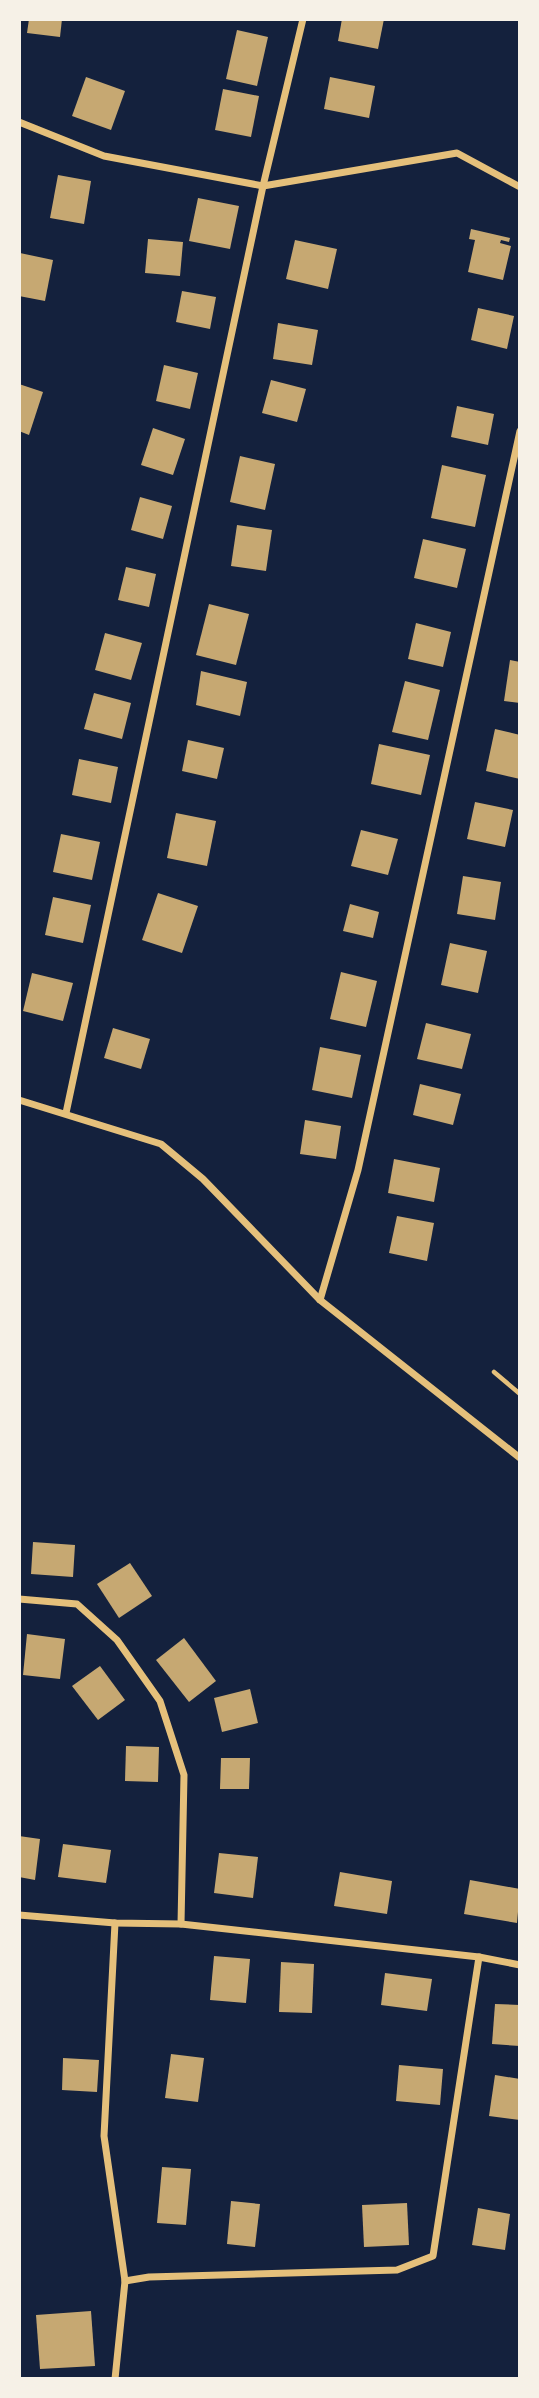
<svg xmlns="http://www.w3.org/2000/svg" width="539" height="2398" font-family="'Source Sans 3',sans-serif">
<rect width="100%" height="100%" fill="#14213d"/>
<g fill="#c6a872">
<polygon points="29,19 62,19 60,37 27,33"/>
<polygon points="342,19 384,19 378,49 338,41"/>
<polygon points="237,30 268,37 257,86 226,79"/>
<polygon points="86,77 125,91 111,130 72,116"/>
<polygon points="330,77 375,86 369,118 324,109"/>
<polygon points="223,89 259,96 251,137 215,130"/>
<polygon points="58,175 91,181 84,224 50,218"/>
<polygon points="198,198 239,206 230,249 189,241"/>
<polygon points="471,229 510,238 509,242 501,240 500,243 511,246 503,280 468,272 475,240 469,239"/>
<polygon points="148,239 183,242 180,276 145,273"/>
<polygon points="295,240 337,249 328,289 286,279"/>
<polygon points="20,253 53,260 45,301 19,296"/>
<polygon points="182,291 216,297 210,329 176,322"/>
<polygon points="478,308 514,316 507,349 471,340"/>
<polygon points="278,323 318,330 312,365 273,359"/>
<polygon points="164,365 198,373 190,409 156,401"/>
<polygon points="271,380 306,389 297,422 262,413"/>
<polygon points="19,384 43,392 29,435 19,431"/>
<polygon points="457,406 494,414 488,445 451,437"/>
<polygon points="153,428 185,439 173,475 141,465"/>
<polygon points="240,456 275,464 265,510 230,502"/>
<polygon points="442,465 486,475 475,527 431,518"/>
<polygon points="140,497 172,506 163,539 131,530"/>
<polygon points="237,525 272,530 266,571 231,566"/>
<polygon points="423,539 466,549 457,588 414,578"/>
<polygon points="126,567 156,574 149,607 118,600"/>
<polygon points="209,604 249,614 236,665 196,655"/>
<polygon points="416,623 451,632 443,667 408,659"/>
<polygon points="105,633 142,643 131,680 95,670"/>
<polygon points="510,660 520,662 520,703 504,701"/>
<polygon points="201,671 247,682 240,716 196,705"/>
<polygon points="405,681 440,690 428,740 392,732"/>
<polygon points="94,693 131,703 122,739 84,729"/>
<polygon points="495,729 520,735 520,779 486,771"/>
<polygon points="188,740 224,748 217,779 182,771"/>
<polygon points="379,744 430,755 421,795 371,784"/>
<polygon points="79,759 118,767 111,803 72,795"/>
<polygon points="475,802 513,810 505,847 467,839"/>
<polygon points="176,813 216,821 207,866 167,858"/>
<polygon points="361,830 398,839 388,875 351,866"/>
<polygon points="61,834 100,842 92,880 53,872"/>
<polygon points="463,876 501,882 495,920 457,914"/>
<polygon points="158,893 198,906 182,953 142,940"/>
<polygon points="53,897 91,905 83,943 45,935"/>
<polygon points="350,904 379,912 373,938 343,931"/>
<polygon points="450,943 487,951 478,993 441,985"/>
<polygon points="341,972 377,981 366,1027 330,1019"/>
<polygon points="32,973 73,983 63,1021 23,1011"/>
<polygon points="426,1023 471,1034 462,1069 417,1059"/>
<polygon points="113,1028 150,1039 141,1069 104,1058"/>
<polygon points="320,1047 361,1055 352,1098 312,1090"/>
<polygon points="420,1084 461,1094 453,1125 413,1115"/>
<polygon points="305,1120 341,1126 336,1159 300,1154"/>
<polygon points="394,1159 440,1168 434,1202 388,1193"/>
<polygon points="397,1216 434,1223 427,1261 389,1253"/>
<polygon points="33,1542 75,1545 73,1577 31,1574"/>
<polygon points="130,1563 152,1596 119,1618 97,1584"/>
<polygon points="27,1634 65,1639 60,1679 23,1675"/>
<polygon points="184,1638 216,1681 189,1702 156,1660"/>
<polygon points="100,1666 125,1700 98,1720 72,1686"/>
<polygon points="250,1689 258,1723 222,1732 214,1698"/>
<polygon points="126,1746 159,1747 158,1782 125,1781"/>
<polygon points="221,1758 250,1758 249,1789 220,1789"/>
<polygon points="19,1836 40,1839 35,1880 19,1877"/>
<polygon points="63,1844 111,1850 106,1883 58,1877"/>
<polygon points="219,1853 258,1857 253,1898 214,1893"/>
<polygon points="340,1872 392,1881 387,1914 334,1906"/>
<polygon points="470,1880 520,1889 517,1923 464,1914"/>
<polygon points="214,1956 250,1959 246,2003 210,2000"/>
<polygon points="281,1962 314,1964 312,2013 279,2012"/>
<polygon points="385,1973 432,1979 427,2011 381,2005"/>
<polygon points="495,2004 520,2005 520,2046 492,2044"/>
<polygon points="171,2054 204,2058 198,2102 165,2098"/>
<polygon points="63,2058 99,2060 97,2092 62,2090"/>
<polygon points="399,2065 443,2069 440,2105 396,2101"/>
<polygon points="495,2075 520,2079 520,2120 489,2116"/>
<polygon points="162,2167 191,2169 186,2225 157,2223"/>
<polygon points="231,2201 260,2204 255,2247 227,2244"/>
<polygon points="407,2203 409,2245 364,2247 362,2205"/>
<polygon points="478,2208 510,2214 505,2250 472,2245"/>
<polygon points="91,2311 95,2366 40,2369 36,2315"/>
</g>
<g fill="none" stroke-linecap="round" stroke-linejoin="round">
<polyline stroke="#e5c07b" stroke-width="4.5" points="494,1372 520,1394"/>
<g stroke="#e5c07b" stroke-width="7">
<polyline points="19,122 104,156 263,186 457,153 520,187"/>
<polyline points="19,1100 161,1144 203,1179 320,1300 520,1458"/>
<polyline points="66,1113 263,186 303,19"/>
<polyline points="320,1300 358,1170 520,431"/>
<polyline points="19,1599 77,1604 117,1640 160,1701 184,1775 181,1924"/>
<polyline points="19,1915 115,1923 181,1924 479,1957 520,1965"/>
<polyline points="115,1923 104,2136 125,2281 115,2379"/>
<polyline points="125,2281 149,2277 397,2270 433,2256 479,1957"/>
</g>
</g>
<rect width="539" height="2398" fill="none" stroke="#f6f1e7" stroke-width="42"/>
</svg>
